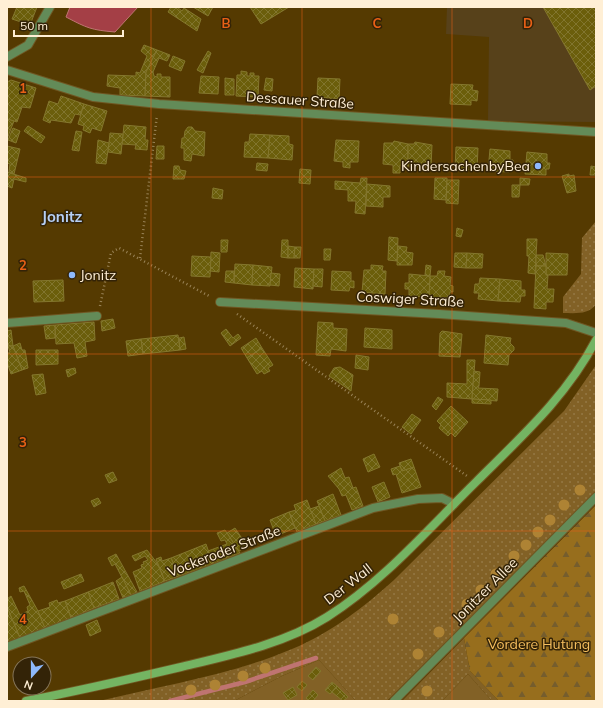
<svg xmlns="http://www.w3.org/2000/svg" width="603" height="708" font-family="Mulish,sans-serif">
<defs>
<pattern id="grass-dots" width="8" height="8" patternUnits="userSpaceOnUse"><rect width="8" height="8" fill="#826126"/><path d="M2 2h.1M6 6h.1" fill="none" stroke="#957845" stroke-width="1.8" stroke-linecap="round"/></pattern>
<pattern id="forest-firs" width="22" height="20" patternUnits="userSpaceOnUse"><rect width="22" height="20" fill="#976e1d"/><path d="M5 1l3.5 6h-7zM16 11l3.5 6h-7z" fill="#755d2d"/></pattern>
<pattern id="building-cross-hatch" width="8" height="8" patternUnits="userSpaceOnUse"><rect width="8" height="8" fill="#6b5e0b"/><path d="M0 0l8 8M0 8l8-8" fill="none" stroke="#81752e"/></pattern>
</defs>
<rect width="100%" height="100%" fill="#553a01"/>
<polygon fill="#57411a" points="447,7 596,7 596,122 488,121 489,37 446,34"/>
<g fill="url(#grass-dots)">
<path d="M596,221V304C589,315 575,313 563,313V297L581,274L582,238Z"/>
<path d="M596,365V491L387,701H356L319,660L282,676L234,701H99C164,685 231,675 292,649C331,633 364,607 394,580L564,411Z"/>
<polygon points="464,638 470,671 499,701 492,701 468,674 442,701 402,701"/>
</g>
<polygon fill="url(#forest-firs)" points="596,505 596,701 499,701 470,671 464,638"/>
<g fill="#826126">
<polygon points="319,660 356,701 234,701 282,676"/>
<polygon points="468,674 492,701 442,701"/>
</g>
<path fill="#a43f46" stroke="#bf7471" d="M70,7H138L115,32C91,30 87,28 66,17Z"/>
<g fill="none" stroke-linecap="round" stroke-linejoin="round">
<polyline stroke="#bf7471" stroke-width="4.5" points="170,701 245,682 316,658"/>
</g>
<g fill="url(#building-cross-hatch)" stroke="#84772d">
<polygon points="17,7 37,7 30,25 12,19"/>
<polygon points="171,7 177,7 182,11 184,8 201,19 197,31 168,12"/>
<polygon points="193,7 213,7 208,16"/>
<polygon points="250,7 289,7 261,24"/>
<polygon points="543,7 596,7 596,86 590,90"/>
<polygon points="144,45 157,50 146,72 145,96 120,95 120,88 107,86 108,75 136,76 136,72 140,73 147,56 141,51"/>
<polygon points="157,50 170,55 167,61 159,58 153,72 154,76 157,77 157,74 161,74 161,77 170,77 170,97 145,96 146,72"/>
<polygon points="208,51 211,53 203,73 197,70"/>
<polygon points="173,56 185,61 181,71 169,66"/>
<polygon points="241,71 247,72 247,76 250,76 250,73 254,73 254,76 259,76 258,97 236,96 237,75 241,75"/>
<polygon points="201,76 219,77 218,94 199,93"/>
<polygon points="225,78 234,79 234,95 225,95"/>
<polygon points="266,78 273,79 272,91 264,90"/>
<polygon points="318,78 340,79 339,99 317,97"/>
<polygon points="11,80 36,88 30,108 22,107 17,122 7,119 7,82"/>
<polygon points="451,84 473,85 472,90 478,91 477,101 471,100 471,105 450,104"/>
<polygon points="61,96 84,104 80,115 75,114 71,123 51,120 50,123 43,120 49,101 58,104"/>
<polygon points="84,104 107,111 101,131 92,128 90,133 83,130 84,126 78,124"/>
<polygon points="7,119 14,121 7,139"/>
<polygon points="124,125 146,127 145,140 148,140 147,150 135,149 136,145 122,144"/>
<polygon points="28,126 45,137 41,143 24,131"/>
<polygon points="188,127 192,127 195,131 205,132 204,156 192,154 191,161 184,160 184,148 181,148 182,138 184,138 185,131"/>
<polygon points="13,128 20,131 16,143 8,140"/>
<polygon points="76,131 82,132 79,151 72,150"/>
<polygon points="110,133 123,134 121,154 108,152"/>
<polygon points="250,134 270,135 268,158 244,157 245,142 249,142"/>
<polygon points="270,135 289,136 289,144 293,145 292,160 268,158"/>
<polygon points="98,140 109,143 106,164 96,163"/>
<polygon points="336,140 359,141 358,162 350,162 350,168 343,167 343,162 334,161"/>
<polygon points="394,141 408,144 408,166 400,165 400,173 393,173 393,165 383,164 384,143 393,143"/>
<polygon points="415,142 432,145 431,167 408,166 408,144 414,144"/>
<polygon points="7,146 20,149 14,174 9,172 10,164 7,163"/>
<polygon points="157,146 164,146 164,159 156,159"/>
<polygon points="456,147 478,148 477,170 455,169"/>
<polygon points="490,149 510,151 510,160 513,160 513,167 509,166 509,172 488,171"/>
<polygon points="527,152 547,154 547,163 550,163 549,169 546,169 546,175 525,174"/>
<polygon points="257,163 268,164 267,171 256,170"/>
<polygon points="174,166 179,166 180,170 186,171 184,179 173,179"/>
<polygon points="591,166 596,167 596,175 590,175"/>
<polygon points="300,169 311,170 310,184 299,183"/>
<polygon points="7,172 26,178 26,182 14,179 12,188 7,186"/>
<polygon points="569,174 569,176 574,175 576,191 567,193 562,176"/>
<polygon points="361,178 367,178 365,214 355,213 356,201 348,201 348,190 335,189 335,181 360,183"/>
<polygon points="435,178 447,178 446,200 434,199"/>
<polygon points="520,178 530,179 529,185 520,185"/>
<polygon points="447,180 459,180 458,204 446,203"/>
<polygon points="367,184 390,186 390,197 383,197 383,207 366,206"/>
<polygon points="512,185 520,185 519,197 512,197"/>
<polygon points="213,188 223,190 222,199 212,198"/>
<polygon points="457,228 463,230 461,237 456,236"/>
<polygon points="389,237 398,238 397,261 388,260"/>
<polygon points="527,239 537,239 535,274 528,273 529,256 527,256"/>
<polygon points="221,240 228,240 227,252 221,252"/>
<polygon points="282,240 288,240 288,258 281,257"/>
<polygon points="288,246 295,247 294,258 288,258"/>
<polygon points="398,246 407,247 406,252 413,253 412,265 397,265"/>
<polygon points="295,247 301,247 300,258 294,258"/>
<polygon points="324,249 331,249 330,260 324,260"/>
<polygon points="211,252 220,253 219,272 210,271"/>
<polygon points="455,253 467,253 466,268 454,267"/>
<polygon points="467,253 483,254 482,268 466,268"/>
<polygon points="546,253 568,254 567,275 546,275"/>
<polygon points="536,255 543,255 546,266 536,266"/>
<polygon points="192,256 211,257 210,277 191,276"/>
<polygon points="235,264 253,265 252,285 234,283"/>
<polygon points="253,265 272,267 270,286 252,285"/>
<polygon points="371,265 383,266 382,271 386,271 385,294 362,292 364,270 371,270"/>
<polygon points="426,265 431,266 430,276 425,275"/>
<polygon points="536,266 546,266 546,275 548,275 547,289 554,289 553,302 546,302 546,309 534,308"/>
<polygon points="295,268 314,269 313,289 294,287"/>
<polygon points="314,269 323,269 322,287 313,286"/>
<polygon points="226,271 234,271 234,283 225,282"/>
<polygon points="332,271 351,272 351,281 354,281 354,288 350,287 349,291 331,290"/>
<polygon points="438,271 445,271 444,276 451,277 450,285 453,286 453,292 450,292 449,298 429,297 430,276 437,276"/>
<polygon points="271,273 280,274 279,286 270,285"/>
<polygon points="409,274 430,276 429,297 409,296 409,289 405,289 405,283 409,283"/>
<polygon points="480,278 500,279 498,301 478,299 479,293 474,293 475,284 479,284"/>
<polygon points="500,279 521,281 521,290 525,290 525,296 521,296 520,302 498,301"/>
<polygon points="63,280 64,301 34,302 33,281"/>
<polygon points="113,319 115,328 102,331 101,321"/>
<polygon points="94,322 95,340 85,342 87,356 77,358 74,343 56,344 55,325"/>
<polygon points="318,322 333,323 333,328 347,329 346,351 331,349 330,356 316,355"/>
<polygon points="55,325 55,338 46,339 44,326"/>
<polygon points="365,328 392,330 392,349 364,347"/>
<polygon points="226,329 233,338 238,334 241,338 230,346 221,333"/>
<polygon points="11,330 13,346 7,346 7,331"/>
<polygon points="442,331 462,334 460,357 439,356 440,333"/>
<polygon points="178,335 180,350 143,354 141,339"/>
<polygon points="486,335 511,338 510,343 514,347 514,350 509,355 508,365 484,363"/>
<polygon points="184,337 186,349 180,350 179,338"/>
<polygon points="256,338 262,348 247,358 241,348"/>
<polygon points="141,339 143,354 128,356 126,341"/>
<polygon points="20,343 22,350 25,350 28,368 22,370 13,346"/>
<polygon points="8,346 13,346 22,370 11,374 7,362 7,354 10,352"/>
<polygon points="262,348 273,365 268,368 270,371 264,374 262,371 257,374 247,358"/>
<polygon points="36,350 58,350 58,364 36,365"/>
<polygon points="356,355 369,357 368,370 355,368"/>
<polygon points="467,360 475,360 472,399 447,397 447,383 467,384"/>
<polygon points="340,367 353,375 351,391 329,376 334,368"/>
<polygon points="75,368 76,373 68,377 66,370"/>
<polygon points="474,371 480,372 479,386 478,388 498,389 497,401 472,399"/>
<polygon points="43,374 46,393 36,395 32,375"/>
<polygon points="438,397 443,400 436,410 432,406"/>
<polygon points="472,399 491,400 491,404 472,403"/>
<polygon points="451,406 468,422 455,437 451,433 448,436 439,428 441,425 437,421"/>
<polygon points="412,414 421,420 411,434 402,427"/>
<polygon points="374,454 380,467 368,472 363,459"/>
<polygon points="411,459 414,467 402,471 399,463"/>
<polygon points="400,466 402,471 414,467 421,487 402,493 396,474 393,475 391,469"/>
<polygon points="341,468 345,478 349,477 353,488 356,487 363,506 352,510 346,495 342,496 339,489 328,476"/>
<polygon points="113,472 117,480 109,483 105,475"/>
<polygon points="384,482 390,497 378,502 372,487"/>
<polygon points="333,494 341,515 325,521 317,501"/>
<polygon points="98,498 101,503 94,507 91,501"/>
<polygon points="307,500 316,524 297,532 289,512 296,510 294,505"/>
<polygon points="319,506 325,521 316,524 310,509"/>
<polygon points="289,512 295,528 276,536 270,520"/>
<polygon points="235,528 247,546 239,551 227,533"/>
<polygon points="225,530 240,553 213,564 208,551 227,544 225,540 221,541 217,533"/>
<polygon points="206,544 213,564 179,576 171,558"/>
<polygon points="147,550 157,563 165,581 140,591 133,572 142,568 141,565 144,564 143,562 148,560 145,556 135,561 132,556"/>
<polygon points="116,554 137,592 131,595 115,564 112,566 108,558"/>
<polygon points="161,557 162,561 171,558 179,576 165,581 156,559"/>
<polygon points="81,574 84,581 64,589 61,582"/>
<polygon points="122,577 131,595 123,598 116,581"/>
<polygon points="113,582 119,599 94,608 88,592"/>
<polygon points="24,586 38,611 45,628 20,638 7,607 7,599 11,596 20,615 28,611 27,607 30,605 24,591 20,592 19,588"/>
<polygon points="88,592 94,608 71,618 65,601"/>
<polygon points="57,600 58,603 65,601 71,618 45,628 38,611 50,607 49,603"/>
<polygon points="7,607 20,638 7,643"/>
<polygon points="97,620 101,631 90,636 86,625"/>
<polygon points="316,667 321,671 313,680 308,676"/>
<polygon points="302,681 307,685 302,691 297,687"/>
<polygon points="332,682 337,686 330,694 325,690"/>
<polygon points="337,686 348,697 343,701 332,692"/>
<polygon points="293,687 297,695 288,700 283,693"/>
<polygon points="313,690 318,695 313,701 310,701 306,698"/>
</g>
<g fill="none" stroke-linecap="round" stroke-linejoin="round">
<g stroke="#705723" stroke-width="10">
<polyline id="lane" points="394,701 596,497"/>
</g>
<g stroke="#705723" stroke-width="10">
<g id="street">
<polyline points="7,57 28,45 50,7"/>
<polyline points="7,70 93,97 159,104 596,132"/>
<polyline points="220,302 439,314 566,323 596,333"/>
<polyline points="7,323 97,316"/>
<polyline points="7,647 373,508 418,499 442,498 454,504"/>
</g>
</g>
<g stroke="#705723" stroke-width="10">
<path id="secondary" d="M26,701C78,691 130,679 181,667C231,655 284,644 327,617C384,581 429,528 476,482C521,437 566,397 596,340"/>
</g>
<g stroke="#9a8458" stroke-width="2.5" stroke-dasharray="1 3" stroke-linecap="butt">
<polyline points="140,258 157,115"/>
<polyline points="100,306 111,253 119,248 211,297"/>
<polyline points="237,314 467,476"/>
</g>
<use href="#lane" stroke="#638b58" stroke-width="8"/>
<use href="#street" stroke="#638b58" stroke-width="8"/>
<use href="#secondary" stroke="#74b462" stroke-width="8"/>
</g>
<g fill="#ae8334">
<circle cx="580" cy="490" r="5.5"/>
<circle cx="564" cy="505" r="5.5"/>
<circle cx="550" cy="520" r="5.5"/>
<circle cx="538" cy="532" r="5.5"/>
<circle cx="526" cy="545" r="5.5"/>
<circle cx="514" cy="556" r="5.5"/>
<circle cx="496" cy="574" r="5.5"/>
<circle cx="481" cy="590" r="5.5"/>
<circle cx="467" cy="604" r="5.5"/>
<circle cx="393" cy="619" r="5.5"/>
<circle cx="439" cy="632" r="5.5"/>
<circle cx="418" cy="654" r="5.5"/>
<circle cx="265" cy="668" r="5.5"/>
<circle cx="243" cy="676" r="5.5"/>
<circle cx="215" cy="685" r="5.5"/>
<circle cx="191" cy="690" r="5.5"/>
<circle cx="427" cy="691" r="5.5"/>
</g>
<path fill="none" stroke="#e96016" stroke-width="1" stroke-opacity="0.55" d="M151,7V701M302,7V701M452,7V701M7,177H596M7,354H596M7,531H596"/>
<g fill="#8eb9fc" stroke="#332307" stroke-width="1.5">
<circle cx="538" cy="166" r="4"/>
<circle cx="72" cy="275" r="4"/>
</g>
<g text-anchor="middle" stroke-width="3" stroke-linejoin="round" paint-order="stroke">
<g font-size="14" fill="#ffefd5" stroke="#332307">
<text transform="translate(300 100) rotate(4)" y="5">Dessauer Straße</text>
<text transform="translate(410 299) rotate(3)" y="5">Coswiger Straße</text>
<text transform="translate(224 551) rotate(-21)" y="5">Vockeroder Straße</text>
<text transform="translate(348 584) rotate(-38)" y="5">Der Wall</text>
<text transform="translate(485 590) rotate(-45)" y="5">Jonitzer Allee</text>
</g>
<g font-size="14" fill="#ffefd5" stroke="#332307" text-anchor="end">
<text x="530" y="171">KindersachenbyBea</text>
<text x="80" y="280" text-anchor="start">Jonitz</text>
</g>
<g font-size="14" fill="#f6bf5e" stroke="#332307">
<text x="539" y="649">Vordere Hutung</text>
</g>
<g font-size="15" font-weight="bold" fill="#b6cff5" stroke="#332307">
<text x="62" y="222">Jonitz</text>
</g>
</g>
<g font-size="13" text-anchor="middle" font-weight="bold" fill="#e96016" stroke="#332307" stroke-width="3" stroke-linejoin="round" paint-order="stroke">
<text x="226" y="28">B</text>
<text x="377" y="28">C</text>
<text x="528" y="28">D</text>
<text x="23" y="93">1</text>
<text x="23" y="270">2</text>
<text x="23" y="447">3</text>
<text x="23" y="624">4</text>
</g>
<rect width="603" height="708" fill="none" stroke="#ffefd5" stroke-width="16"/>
<g transform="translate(32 676) rotate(201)"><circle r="19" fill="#332307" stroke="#857559"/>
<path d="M0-3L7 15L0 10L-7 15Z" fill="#8eb9fc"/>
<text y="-6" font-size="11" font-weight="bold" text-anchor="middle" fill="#ffefd5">N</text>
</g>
<path d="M14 30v6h109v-6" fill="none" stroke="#ffefd5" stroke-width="2"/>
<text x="20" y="30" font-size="12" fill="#ffefd5" stroke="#332307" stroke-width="3" paint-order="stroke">50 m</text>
</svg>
